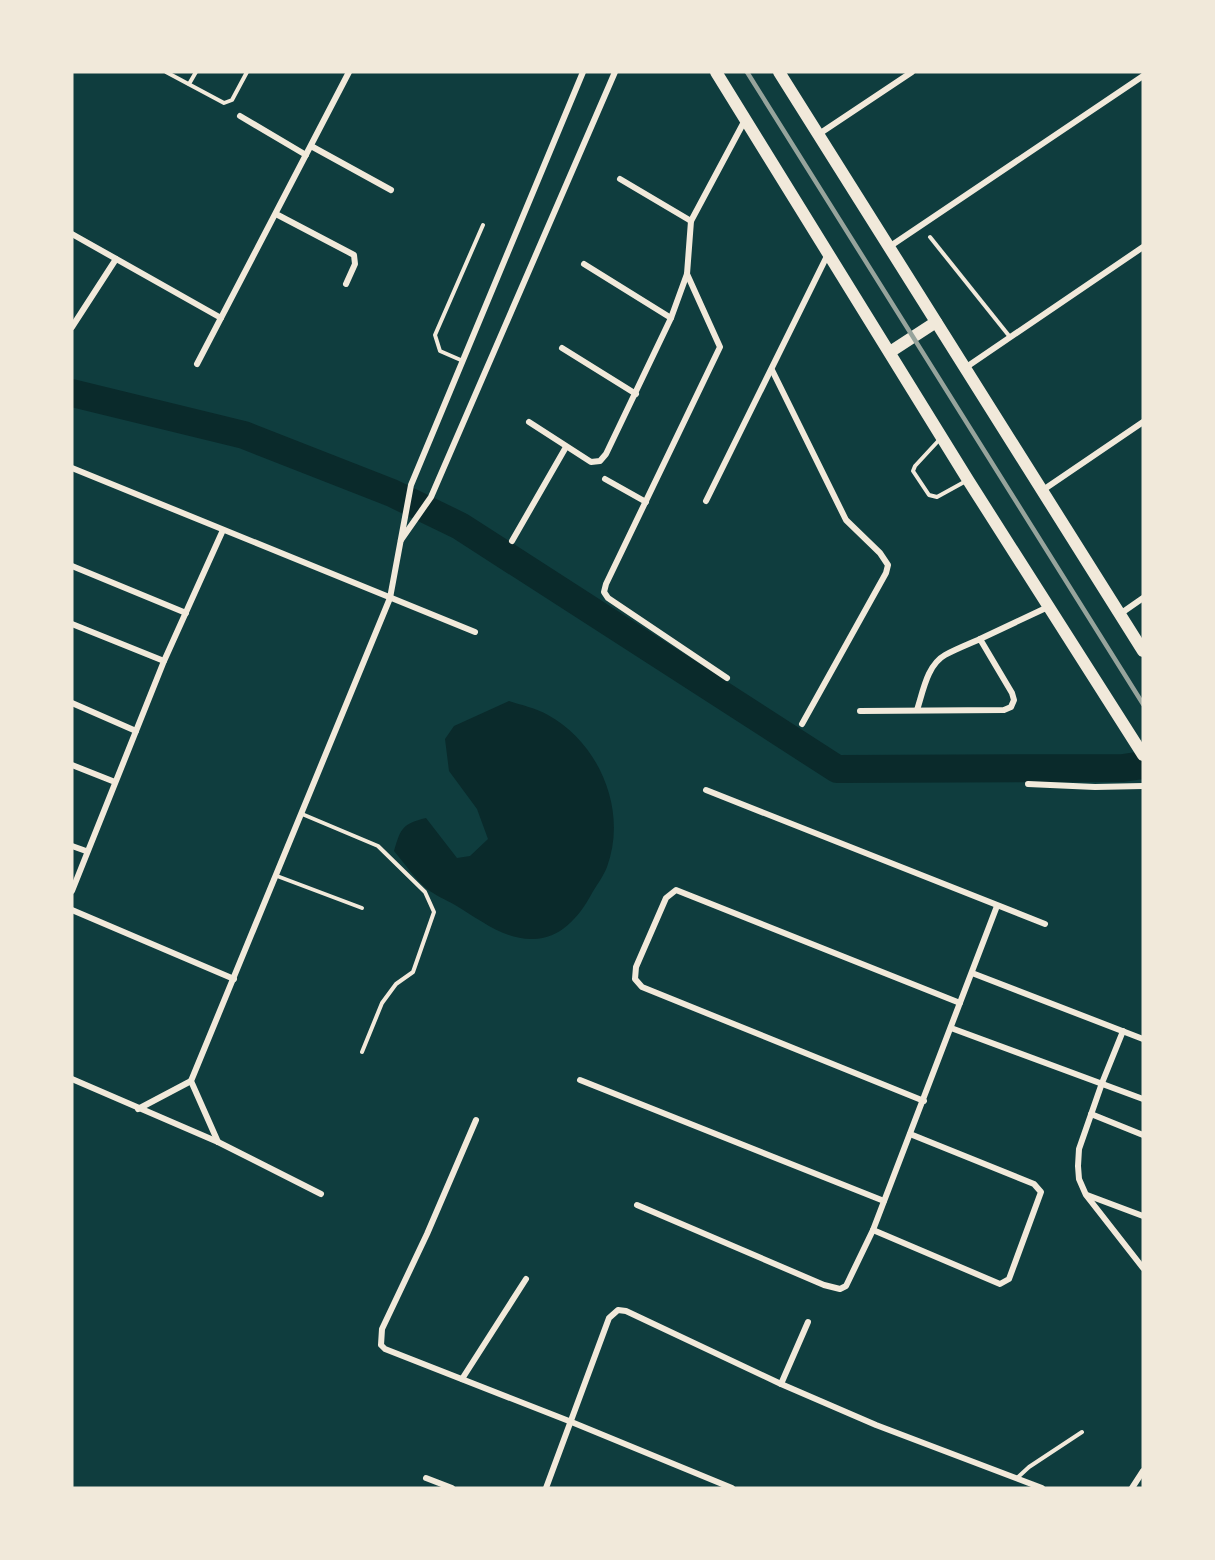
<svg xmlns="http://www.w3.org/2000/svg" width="1215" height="1560" font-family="Inter,sans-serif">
<rect width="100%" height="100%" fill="#0f3d3e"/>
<path fill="#0a2a2b" d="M509,701C521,705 536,708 548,715C599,743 628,810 607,867C603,877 596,886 591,895C579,917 560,939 533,939C504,940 479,919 455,905C446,900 435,895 427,889C415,879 405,864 394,851C401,828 402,824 426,818L457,858L470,856L488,839L477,809L449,771L445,739L454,726Z"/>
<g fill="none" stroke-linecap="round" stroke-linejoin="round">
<polyline stroke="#0a2a2b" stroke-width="28" points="72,393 244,435 392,493 460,526 837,769 1123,768 1143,765"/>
<g stroke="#f1e9da" stroke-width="4">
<polyline points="166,72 224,103 232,100 247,72"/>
<polyline points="189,84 196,72"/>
<polyline points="930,237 1010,337"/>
<polyline points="463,361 440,351 435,335 483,225"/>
<polyline points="940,439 915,466 913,471 929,495 937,497 966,481"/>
<polyline points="302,814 378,846 425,892 434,912 413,972 396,984 382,1003 362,1052"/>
<polyline points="277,876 362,908"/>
<polyline points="1017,1478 1029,1467 1082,1432"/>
</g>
<g stroke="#f1e9da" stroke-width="6">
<polyline points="240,116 306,155"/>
<polyline points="819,134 912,72"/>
<polyline points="311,146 391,190"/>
<polyline points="620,179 691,221"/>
<polyline points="276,214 354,255 355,264 346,284"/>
<polyline points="72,234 221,318"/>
<polyline points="889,247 1143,76"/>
<polyline points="584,264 671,318"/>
<polyline points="687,274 720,347 606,584 604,592 608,598 727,678"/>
<polyline points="72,327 116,259"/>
<polyline points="562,348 636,394"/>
<polyline points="197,364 349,72"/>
<polyline points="965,368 1143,247"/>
<polyline points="772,370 846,520 880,553 888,565 886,573 802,724"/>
<polyline points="529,422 591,462 600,461 606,454 671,318 687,274 691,221 745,120"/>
<polyline points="72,468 475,632"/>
<polyline points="605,479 646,502"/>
<polyline points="1043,490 1143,422"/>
<polyline points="706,501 828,254"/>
<polyline points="401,540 431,497 615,72"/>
<polyline points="512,541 566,447"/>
<polyline points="72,566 186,613"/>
<polyline points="1120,614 1143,598"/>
<polyline points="72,624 164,661"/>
<polyline points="72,703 136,731"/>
<path d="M917,710C923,692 927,665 945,655C956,649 969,644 980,639"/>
<polyline points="860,711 1004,710 1011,707 1014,700 1012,693 980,639 1048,607"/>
<polyline points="72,765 115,782"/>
<polyline points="1028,784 1095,787 1143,786"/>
<polyline points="706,790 1045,924"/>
<polyline points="72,846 86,851"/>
<polyline points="72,891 164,661 223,530"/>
<polyline points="72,910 234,979"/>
<polyline points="972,973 1143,1039"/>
<polyline points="951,1028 1143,1099"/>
<polyline points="1123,1031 1102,1083 1079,1149 1078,1166 1079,1179 1086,1195 1143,1268"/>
<polyline points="72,1079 218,1142 321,1194"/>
<polyline points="580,1080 884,1201"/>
<polyline points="924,1101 642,987 635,979 636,967 666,898 676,890 960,1003"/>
<polyline points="138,1109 191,1081"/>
<polyline points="1091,1114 1143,1135"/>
<polyline points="476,1120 427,1234 382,1329 381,1345 385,1349 569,1421 732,1488"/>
<polyline points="218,1142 191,1081 390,598 411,485 583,72"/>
<polyline points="1087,1195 1143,1216"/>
<polyline points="637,1205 824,1285 840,1289 846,1286 873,1230 997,906"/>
<polyline points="873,1230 1000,1284 1009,1279 1041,1192 1034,1184 910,1134"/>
<polyline points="462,1379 526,1279"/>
<polyline points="781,1384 808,1322"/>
<polyline points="426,1478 452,1488"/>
<polyline points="546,1488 609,1318 618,1310 626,1311 781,1384 876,1425 1042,1488"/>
<polyline points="1132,1488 1143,1471"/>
</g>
<g stroke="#f1e9da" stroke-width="12">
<polyline points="716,72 968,480 1143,755"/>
<polyline points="779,72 1143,651"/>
<polyline points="890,352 936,322"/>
</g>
<polyline stroke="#97a49c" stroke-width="4.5" points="747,72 1143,704"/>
</g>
<rect width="1215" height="1560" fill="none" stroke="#f1e9da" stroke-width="147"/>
</svg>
